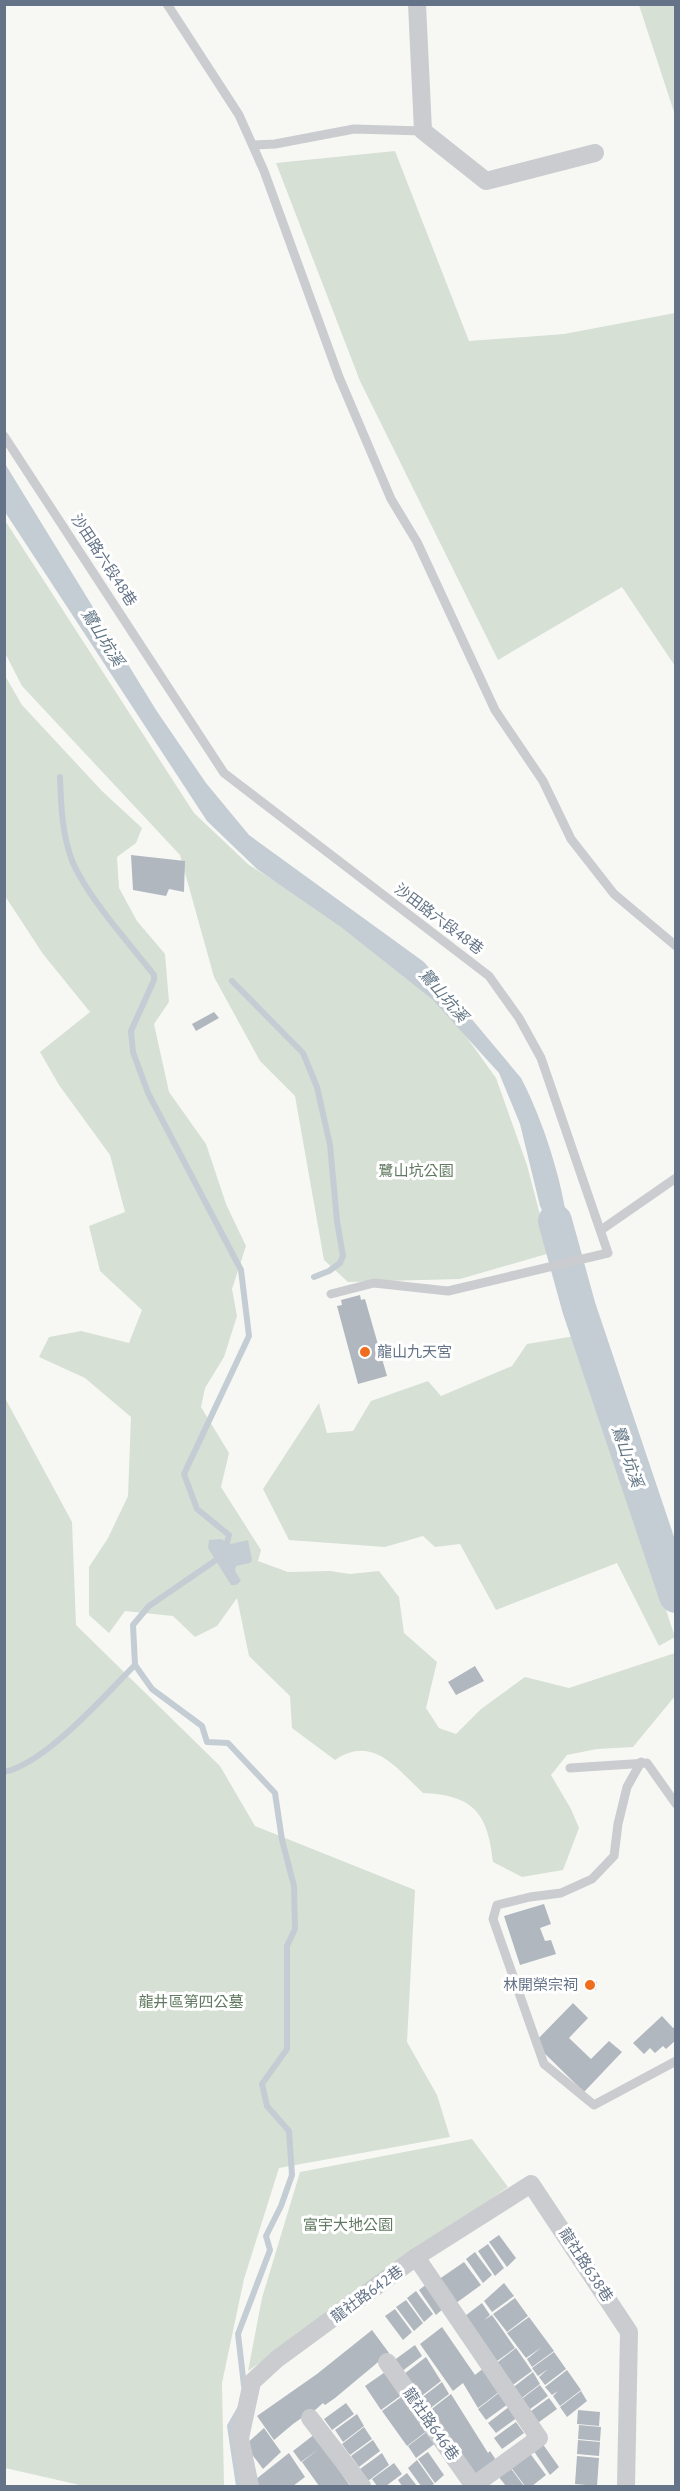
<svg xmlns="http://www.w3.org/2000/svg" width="680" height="2491" font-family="'PT Sans','Noto Sans TC',sans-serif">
<rect width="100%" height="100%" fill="#f7f8f4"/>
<g fill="#d7e0d5">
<polygon points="639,5 675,5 675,115"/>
<polygon points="395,151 469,341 564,334 675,313 675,666 622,587 498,660 360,381 276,163"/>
<polygon points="4,519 194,813 249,865 341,922 429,985 496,1078 527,1165 550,1253 460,1279 348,1282 324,1260 295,1096 260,1061 214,977 180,855 22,686 5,653"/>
<path d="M4,674L22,705L102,791L142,828L136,843L117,857L119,888L137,921L165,954L169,1002L154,1024L169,1092L206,1144L226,1204L246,1246L232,1289L237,1316L224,1357L205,1388L201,1407L229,1453L221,1487L261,1550L258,1561L288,1572L330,1571L350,1574L379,1571L399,1597L404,1633L437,1662L426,1708L439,1728L456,1734L481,1709L525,1677L569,1688L675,1653V1696L633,1747L597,1749L567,1755L551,1775L571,1809L579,1828L563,1870L522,1877L493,1862C488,1814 474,1795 423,1793C397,1769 373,1734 335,1760L292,1728L290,1696L249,1656L237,1598L217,1626L195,1637L173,1616L125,1611L109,1633L89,1615V1567L108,1538L128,1496L131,1417L85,1378L39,1357L49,1337L81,1331L129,1343L142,1310L100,1271L89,1226L125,1212L110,1155L59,1085L40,1052L90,1012L43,954L5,896Z"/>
<polygon points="575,1336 675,1637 659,1646 617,1563 496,1610 460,1544 435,1547 423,1536 385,1547 289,1540 263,1489 319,1403 327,1433 353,1431 371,1401 428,1381 441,1396 512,1366 527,1344"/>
<polygon points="5,1398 72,1522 76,1625 220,1766 255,1826 415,1890 407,2042 437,2095 450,2137 279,2168 244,2279 222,2383 224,2486 84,2486 5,2468"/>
<polygon points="472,2139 508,2187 248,2371 262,2298 300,2172"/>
</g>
<g fill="#c5cdd4">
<path d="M4,462L156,710L206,783L249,835L424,962L521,1078C543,1120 563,1182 568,1229C569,1238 566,1248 564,1256L540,1206L520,1124L499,1073L433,1000L341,927L257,869L207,821L5,512Z"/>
<polygon points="221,1539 231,1544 248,1540 252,1560 250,1563 236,1566 235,1571 241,1581 236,1585 231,1585 208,1548 209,1540"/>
</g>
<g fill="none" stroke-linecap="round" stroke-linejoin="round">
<g stroke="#c5cdd4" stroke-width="6">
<path d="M60,777C61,806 62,836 73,863C89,899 129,943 154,975V980L131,1031L133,1052L148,1093L241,1270L249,1336L184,1474L197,1509L229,1535L225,1550"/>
<polyline points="232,981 303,1053 317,1087 330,1145 337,1221 343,1256 340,1263 329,1271 314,1277"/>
<polyline points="219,1558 149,1606 133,1625 135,1665 152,1689 202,1726 207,1742 228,1743 275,1793 282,1840 294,1886 295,1929 287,1946 287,2049 262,2084 267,2106 289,2131 292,2175 281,2206 266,2236 270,2250 238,2334 244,2386"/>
<path d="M4,1772C46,1763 104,1696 135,1665"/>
<polyline points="239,2486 230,2426 241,2407"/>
</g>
<polyline stroke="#c5cdd4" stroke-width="34" points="555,1221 579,1308 676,1596"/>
</g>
<g fill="#b1b7bf">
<polygon points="131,855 185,861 184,892 169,889 166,896 133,890"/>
<polygon points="214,1012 219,1018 196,1031 192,1024"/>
<polygon points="360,1295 361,1300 365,1299 387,1376 358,1384 337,1306 342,1305 341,1300"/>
<polygon points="475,1666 484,1681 456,1695 448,1682"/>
<polygon points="544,1904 551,1924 540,1928 545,1941 551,1940 556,1954 520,1965 504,1916"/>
<polygon points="590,1980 597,1982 596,1990 588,1989"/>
<polygon points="573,2003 588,2018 569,2038 591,2059 609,2041 622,2052 584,2092 534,2043"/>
<polygon points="662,2016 673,2028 676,2026 676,2040 666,2049 663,2046 655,2053 650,2048 644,2054 633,2043"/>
<polygon points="499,2235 516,2258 507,2267 489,2242"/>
<polygon points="488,2244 504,2268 495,2276 478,2251"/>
<polygon points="475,2252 492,2275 483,2283 466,2259"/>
<polygon points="464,2262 481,2285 452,2306 435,2282"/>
<polygon points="428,2283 445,2307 436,2315 419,2290"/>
<polygon points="504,2283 514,2296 492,2312 484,2301"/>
<polygon points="416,2291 433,2314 424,2322 407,2298"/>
<polygon points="515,2298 528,2316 507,2332 493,2314"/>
<polygon points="406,2300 423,2323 414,2331 396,2307"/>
<polygon points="482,2303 490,2315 484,2320 492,2315 515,2348 493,2364 461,2319"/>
<polygon points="395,2309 412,2332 403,2340 385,2316"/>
<polygon points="529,2317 554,2351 532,2367 527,2359 542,2347 526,2358 507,2333"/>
<polygon points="442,2327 475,2375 485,2367 499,2392 478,2408 463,2383 453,2391 420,2344"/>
<polygon points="372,2330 389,2353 335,2398 325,2405 323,2403 305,2419 303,2417 293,2424 274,2440 257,2416 317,2374"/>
<polygon points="415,2345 422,2356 401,2372 393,2361"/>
<polygon points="516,2348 532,2371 510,2387 494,2365"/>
<polygon points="554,2352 566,2369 545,2385 539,2377 548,2369 538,2376 532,2368"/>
<polygon points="426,2357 441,2381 419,2398 411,2386 420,2379 412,2385 404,2374"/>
<polygon points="388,2370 403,2394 381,2410 365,2386"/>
<polygon points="567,2370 581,2390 560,2406 553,2396 558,2391 552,2395 545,2387"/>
<polygon points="533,2372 540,2384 519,2400 511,2389"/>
<polygon points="442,2382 449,2394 428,2410 420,2399"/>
<polygon points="540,2385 548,2396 526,2412 519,2401"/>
<polygon points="581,2391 587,2401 567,2417 560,2407"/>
<polygon points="500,2392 508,2404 486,2420 478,2409"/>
<polygon points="451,2394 488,2453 490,2451 498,2463 476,2479 429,2411"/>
<polygon points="404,2395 428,2430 407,2446 382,2411"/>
<polygon points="549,2398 557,2409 535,2425 527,2414"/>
<polygon points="346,2403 354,2414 332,2430 324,2419"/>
<polygon points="510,2406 518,2417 496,2433 488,2423"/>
<polygon points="578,2410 600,2412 599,2426 577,2424"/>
<polygon points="357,2414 364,2426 343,2442 335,2430"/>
<polygon points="516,2422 524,2433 502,2449 494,2438"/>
<polygon points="579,2425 601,2427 600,2441 578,2439"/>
<polygon points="364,2427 372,2439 350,2455 342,2444"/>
<polygon points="264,2428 281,2452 263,2469 245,2445"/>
<polygon points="429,2430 437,2442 416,2458 408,2446"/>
<polygon points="315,2434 339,2470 350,2486 319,2486 302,2462 320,2448 301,2462 293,2451"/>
<polygon points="373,2440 380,2451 359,2467 351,2456"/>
<polygon points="578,2440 600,2442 599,2456 577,2454"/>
<polygon points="542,2443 559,2467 550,2475 533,2450"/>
<polygon points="428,2452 444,2475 435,2483 418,2459"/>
<polygon points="529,2452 546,2475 532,2486 525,2486 510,2466"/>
<polygon points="289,2453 305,2477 293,2486 254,2486 251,2483"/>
<polygon points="382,2453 389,2465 368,2481 360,2469"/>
<polygon points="577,2456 599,2458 597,2486 575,2484"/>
<polygon points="417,2460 434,2484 431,2486 421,2486 408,2468"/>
<polygon points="394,2463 402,2474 386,2486 377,2486 372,2479"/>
<polygon points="509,2466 524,2486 506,2486 498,2476"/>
<polygon points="407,2473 417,2486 402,2486 398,2480"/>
</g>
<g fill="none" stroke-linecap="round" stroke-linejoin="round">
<g stroke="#caccd0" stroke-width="9">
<polyline points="167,4 239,115 264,171 339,377 391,499 417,542 495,710 543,781 571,839 614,894 676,946"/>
<polyline points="253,145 275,144 354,129 423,131"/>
<polyline points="4,436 224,773 489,976 519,1018 541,1058 608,1253 448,1291 374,1283 331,1294"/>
<polyline points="601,1230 676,1178"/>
<polyline points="641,1762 627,1787 618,1824 614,1856 592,1879 561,1893 530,1897 497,1905 493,1919 544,2064 594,2105 676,2061"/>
<polyline points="570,1768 647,1763 676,1804"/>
</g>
<g stroke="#caccd0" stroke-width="18">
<polyline points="417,4 423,131 486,181 595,153"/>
<polyline points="416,2257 539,2438 473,2486"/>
<polyline points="387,2362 474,2486"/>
<polyline points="310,2418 362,2486"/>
<polyline points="250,2486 240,2438 252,2382 277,2359 416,2257 531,2184 629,2332 626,2486"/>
</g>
</g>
<g fill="#ef6d1d" stroke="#fff" stroke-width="2">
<circle cx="365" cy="1352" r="6"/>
<circle cx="590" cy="1985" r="6"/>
</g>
<g text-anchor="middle" stroke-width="6" stroke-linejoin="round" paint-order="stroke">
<g font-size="15" fill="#647387" stroke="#fff">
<text transform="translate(104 560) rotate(57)" y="5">沙田路六段48巷</text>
<text transform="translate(439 919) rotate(37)" y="5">沙田路六段48巷</text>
<text transform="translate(586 2265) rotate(57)" y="5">龍社路638巷</text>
<text transform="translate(367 2294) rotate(-36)" y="5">龍社路642巷</text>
<text transform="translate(431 2424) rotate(55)" y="5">龍社路646巷</text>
</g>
<g font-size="15" fill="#617960" stroke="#fff">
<text x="416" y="1176">鷺山坑公園</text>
<text x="191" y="2007">龍井區第四公墓</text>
<text x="348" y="2230">富宇大地公園</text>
</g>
<g font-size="15" fill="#647387" stroke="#fff" text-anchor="start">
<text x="377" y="1357">龍山九天宮</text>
<text x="578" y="1990" text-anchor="end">林開榮宗祠</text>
</g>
<g font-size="16" font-style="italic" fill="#607483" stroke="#fff">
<text transform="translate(103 637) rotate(58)" y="6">鷺山坑溪</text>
<text transform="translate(444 995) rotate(49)" y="6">鷺山坑溪</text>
<text transform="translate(628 1456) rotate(71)" y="6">鷺山坑溪</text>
</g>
</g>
<rect width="680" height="2491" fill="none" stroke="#647387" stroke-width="12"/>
</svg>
